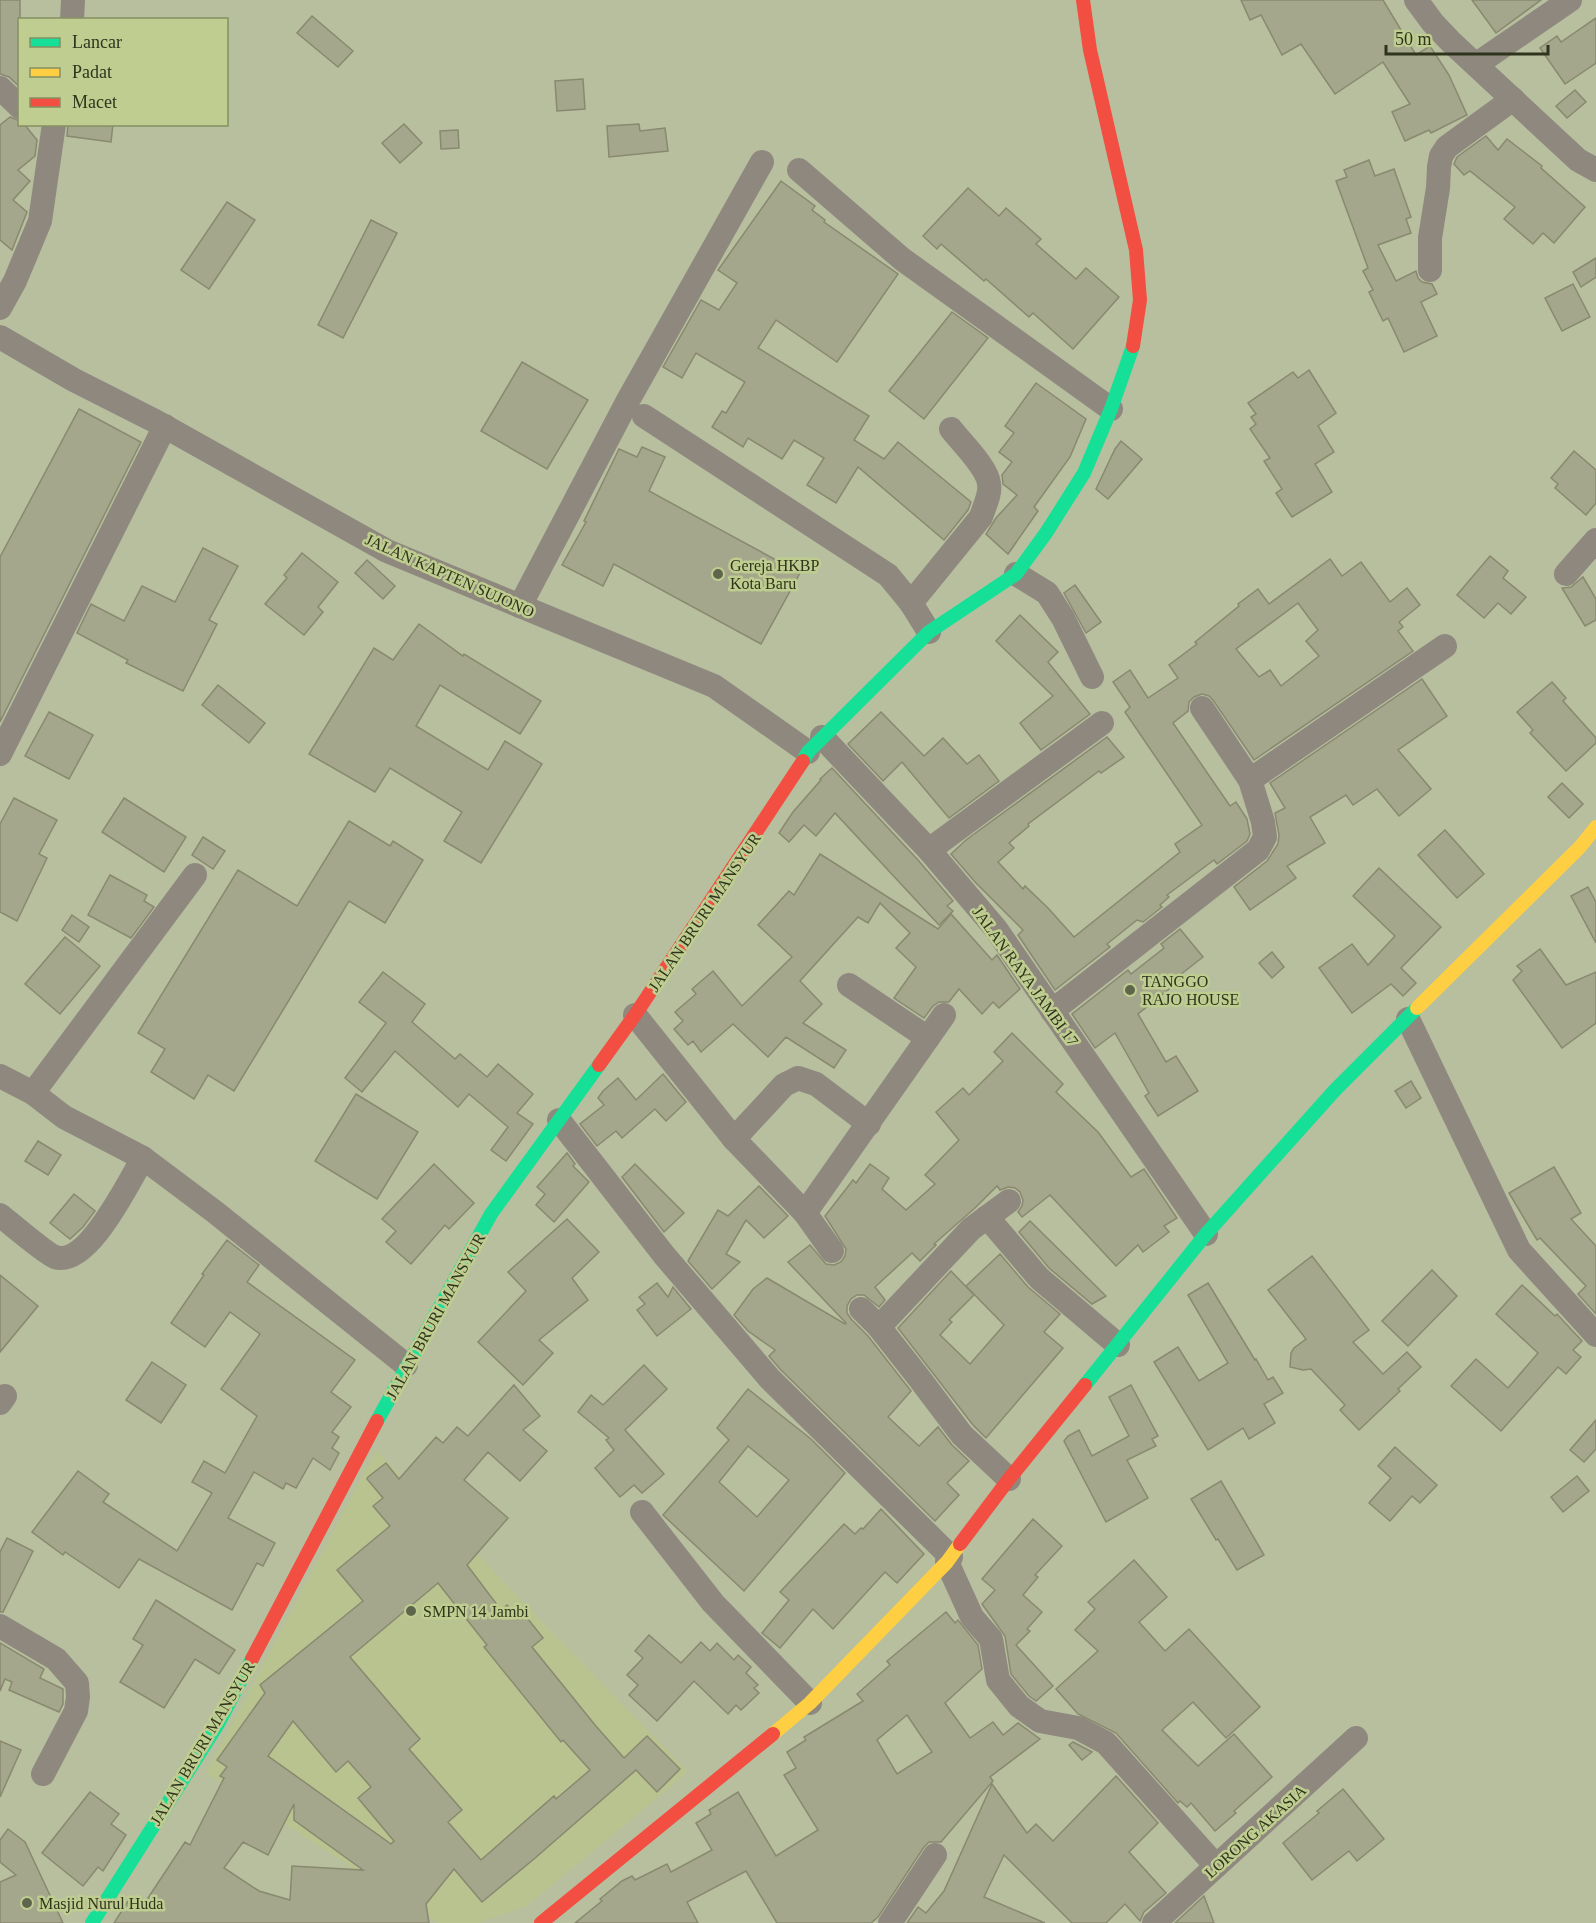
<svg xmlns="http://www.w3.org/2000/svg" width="1596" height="1923" font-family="Georgia,serif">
<rect width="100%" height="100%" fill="#b7bf9e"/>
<polygon fill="#b8c38f" points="376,1450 688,1772 527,1906 478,1923 438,1923 206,1773"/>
<g fill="#a5a78c" stroke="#88896f" stroke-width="1.5" fill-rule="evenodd">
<polygon points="0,0 20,0 20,87 9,77 0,74"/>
<polygon points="1241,0 1383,0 1416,55 1430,46 1449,75 1467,115 1431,133 1429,130 1405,141 1392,112 1410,104 1383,62 1335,94 1301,44 1282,55 1261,15 1250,20"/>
<polygon points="1472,0 1541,0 1496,33"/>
<polygon points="312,16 353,51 338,67 297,33"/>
<polygon points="1596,18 1596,63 1565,84 1540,48 1557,36 1561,42"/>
<polygon points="583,79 585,109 557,111 555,81"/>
<polygon points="1575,90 1586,102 1567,118 1556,106"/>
<polygon points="10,117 20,121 20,124 24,124 37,140 35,156 18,170 30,181 13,200 27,212 12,250 0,240 0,125"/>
<polygon points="68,124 113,124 111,142 67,136"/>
<polygon points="404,124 422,143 400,163 382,143"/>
<polygon points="639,124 640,131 665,128 668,151 609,157 607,126"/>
<polygon points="458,130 459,148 441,149 440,131"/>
<polygon points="1486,136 1498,150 1507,139 1542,166 1541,168 1585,207 1554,243 1543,233 1533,244 1504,219 1515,207 1470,171 1464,175 1454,164 1457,157"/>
<polygon points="1369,160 1375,176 1394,169 1411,217 1406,219 1411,233 1378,245 1396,281 1416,271 1418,278 1422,282 1432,284 1437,294 1421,302 1437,336 1404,352 1388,318 1383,321 1369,292 1373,290 1363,271 1368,268 1336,181 1347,177 1344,170"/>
<polygon points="781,181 815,206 812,210 825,220 824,222 898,274 837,362 776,320 758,348 869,416 854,440 884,459 898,442 971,502 968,510 944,540 858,467 836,503 807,485 824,458 794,440 782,459 748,438 743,447 712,427 722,411 726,413 745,382 696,353 682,378 663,367 701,300 719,310 737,283 718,270"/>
<polygon points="968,188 999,216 1006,208 1041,239 1036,244 1076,279 1086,268 1119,297 1073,349 1033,313 1029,317 986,279 984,281 941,244 937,249 923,236"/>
<polygon points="227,202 255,220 209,289 181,270"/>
<polygon points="371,220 397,233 343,338 318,325"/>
<polygon points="1596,258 1596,277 1581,287 1573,272"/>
<polygon points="1573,284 1590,317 1562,331 1545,298"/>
<polygon points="952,312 988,338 924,419 889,391"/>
<polygon points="522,362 588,400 547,469 481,431"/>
<polygon points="1309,370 1336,413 1318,426 1334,452 1315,464 1332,492 1292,517 1276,493 1282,489 1264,461 1270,458 1250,429 1256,424 1251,417 1256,414 1248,403 1293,372 1298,378"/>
<polygon points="1036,383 1086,419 1070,457 1034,507 1038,511 1008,554 986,534 996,518 1017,495 1003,484 1002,475 1012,462 999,452 1014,433 1005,426"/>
<polygon points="79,409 141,442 0,722 0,557"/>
<polygon points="1121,441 1142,459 1108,499 1096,489 1115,449"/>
<polygon points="642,447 665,457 649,491 800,573 761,644 614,564 603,586 562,565 586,522 584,521 619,449 637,457"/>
<polygon points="1574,451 1596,470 1596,503 1586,515 1555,488 1558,484 1551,478"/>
<polygon points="203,548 238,566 209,620 217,624 183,691 126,663 128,660 77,633 91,604 124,621 142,586 175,602"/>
<polygon points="302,553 338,582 318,607 323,612 304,635 265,604 287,578 284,575"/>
<polygon points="1490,556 1508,571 1503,578 1526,597 1511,614 1498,603 1484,618 1457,595"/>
<path d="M1330,559L1342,576L1361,562L1390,602L1407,588L1420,605L1399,622L1403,627L1398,631L1413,651L1254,760L1213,700L1209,696L1202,694L1194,697L1189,702L1188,711L1173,723L1230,806L1236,802L1247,819L1250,834L1247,841L1217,864L1214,860L1167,895L1169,897L1160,905L1162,907L1143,922L1137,920L1107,944L1110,947L1055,990L1018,935L1023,930L975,882L951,854L966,840L1107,737L1124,757L1101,773L1099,771L1028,824L1029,826L1009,843L1014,848L998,862L1023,889L1025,886L1048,908L1074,937L1180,852L1175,844L1202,825L1125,712L1130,707L1113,682L1130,670L1148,698L1178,678L1169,665L1197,644L1195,642L1239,606L1238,604L1258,589L1269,604ZM1298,603L1318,630L1306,641L1319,656L1281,686L1270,670L1259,677L1236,649Z"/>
<polygon points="367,560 395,586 383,599 355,573"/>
<polygon points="1583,577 1596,599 1596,620 1585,626 1562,588 1571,587"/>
<polygon points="1075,585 1101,622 1086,633 1064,593"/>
<polygon points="1020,615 1058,652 1048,662 1090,714 1041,750 1020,723 1053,696 996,641"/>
<polygon points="419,624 463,656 464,654 541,701 520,734 440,685 416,726 488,770 505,741 542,764 481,863 444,841 462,812 390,768 375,792 309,754 374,648 393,660"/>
<polygon points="1422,679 1447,716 1398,750 1431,789 1399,816 1377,789 1353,805 1346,795 1310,817 1325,843 1287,866 1296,878 1250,910 1234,887 1267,861 1278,844 1279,835 1275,813 1285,808 1270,783"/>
<polygon points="1552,682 1566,698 1563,701 1596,738 1596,743 1566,771 1530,733 1533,730 1517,712"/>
<polygon points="218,685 265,723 249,743 202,705"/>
<polygon points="49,712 93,735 69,779 25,756"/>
<polygon points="881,712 924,756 943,738 967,764 979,755 999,781 949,818 902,762 883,781 848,744"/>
<polygon points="832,768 918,860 953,901 947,906 953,911 939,925 835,813 816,836 804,825 789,842 779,833 793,812 821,780 820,779"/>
<polygon points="1562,783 1583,804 1569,818 1548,797"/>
<polygon points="14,798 57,820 39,854 47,858 17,921 0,912 0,824"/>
<polygon points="124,798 186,837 164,872 102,832"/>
<polygon points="349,821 390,846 393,841 423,860 385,923 349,901 234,1091 208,1075 194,1099 151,1072 165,1049 138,1033 238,870 297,906"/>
<polygon points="1445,830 1484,874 1457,898 1418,855"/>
<polygon points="203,837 225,851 213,869 192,855"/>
<polygon points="820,854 938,929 951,914 992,960 997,955 1020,989 999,1008 993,1002 982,1014 959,989 949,1002 939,1002 933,1006 924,1018 894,998 916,967 896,948 910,933 880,903 868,923 858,917 800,981 822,1004 803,1023 846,1050 834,1068 786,1037 768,1057 733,1024 701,1052 693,1041 688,1045 674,1029 683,1021 675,1012 696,994 692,989 713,971 742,1006 792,957 758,925 789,891 794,895"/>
<polygon points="1379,868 1441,927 1401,968 1416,983 1403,996 1391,984 1352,1013 1319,968 1352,944 1368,965 1395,936 1353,896"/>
<polygon points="110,875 147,895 144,901 154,907 131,938 88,915"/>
<polygon points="1588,887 1596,902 1596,943 1571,896"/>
<polygon points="72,915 89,927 79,942 62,930"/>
<polygon points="1180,929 1203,957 1180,975 1183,978 1138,1014 1166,1062 1176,1056 1198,1091 1158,1116 1145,1096 1149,1093 1115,1033 1095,1048 1072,1014 1128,970 1131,974 1164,948 1161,944"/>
<polygon points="65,937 100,966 60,1014 25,984"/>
<polygon points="1540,949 1566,985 1596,972 1596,1023 1562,1048 1513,980 1522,971 1517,966"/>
<polygon points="1272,952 1284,967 1272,978 1259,963"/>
<polygon points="383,972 425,1004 412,1022 455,1059 460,1054 487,1077 498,1064 533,1094 517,1113 533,1124 506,1161 491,1150 508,1127 469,1094 458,1107 395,1051 362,1092 345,1078 386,1023 359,1002"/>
<polygon points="1012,1033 1063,1084 1056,1092 1098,1132 1131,1177 1144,1169 1177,1218 1164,1226 1169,1232 1143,1252 1138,1245 1116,1266 1050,1195 1022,1217 1018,1212 1022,1206 1023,1200 1020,1192 1015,1188 1008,1187 1000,1190 997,1186 976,1207 934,1244 936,1245 920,1261 912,1253 875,1287 885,1300 879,1307 864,1295 857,1295 851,1299 847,1306 847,1313 851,1319 868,1336 911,1391 888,1417 919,1446 938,1427 952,1445 969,1461 947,1483 959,1495 935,1521 780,1369 769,1356 775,1350 748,1331 734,1315 753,1289 767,1278 845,1324 846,1323 788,1262 810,1245 826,1264 834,1265 841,1262 845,1256 846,1249 825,1216 853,1180 856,1183 870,1164 889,1178 882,1189 906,1210 935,1184 925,1175 959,1140 936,1112 963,1088 969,1095 1003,1061 994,1052"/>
<polygon points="663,1074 686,1102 666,1121 655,1109 622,1138 616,1131 597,1146 580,1124 604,1105 598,1098 603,1091 618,1078 636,1100"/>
<polygon points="1411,1081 1421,1098 1406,1108 1395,1091"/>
<polygon points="356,1094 418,1132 377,1199 315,1161"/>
<polygon points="38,1141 61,1155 48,1175 25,1161"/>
<polygon points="567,1153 575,1164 573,1166 589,1182 554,1222 536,1205 545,1194 537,1187"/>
<polygon points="434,1164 474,1203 449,1229 445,1225 411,1264 386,1242 396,1231 382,1219"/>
<polygon points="635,1164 684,1213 664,1232 622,1177"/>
<polygon points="1554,1167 1581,1213 1571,1219 1596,1246 1596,1314 1578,1294 1586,1286 1540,1238 1537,1240 1509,1193"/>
<polygon points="759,1186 788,1216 764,1238 746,1220 726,1254 740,1262 712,1289 688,1261 718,1210 728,1216"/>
<polygon points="74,1194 95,1211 83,1227 70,1239 50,1223"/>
<polygon points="567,1219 599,1252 572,1278 588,1300 539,1340 553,1353 523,1385 478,1342 526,1291 508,1272"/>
<polygon points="1030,1221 1106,1296 1092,1304 1049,1268 1019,1232"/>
<polygon points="227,1240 259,1265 247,1282 355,1360 331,1392 351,1407 332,1432 339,1437 332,1448 339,1453 330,1470 313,1458 296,1488 286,1483 283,1489 254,1472 228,1518 275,1543 263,1566 257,1563 232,1610 139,1559 119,1588 65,1552 63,1555 32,1532 78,1471 109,1494 103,1502 177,1551 212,1493 192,1482 204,1461 225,1473 257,1416 221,1389 260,1334 230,1312 205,1347 171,1323 204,1275 202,1274"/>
<polygon points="1000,1254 1028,1287 1060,1314 1044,1332 1063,1348 986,1438 973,1425 898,1328 951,1271 974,1295 949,1320 952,1322 940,1335 970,1364 1004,1325 966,1286"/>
<polygon points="1312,1256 1369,1330 1353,1342 1383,1374 1407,1352 1421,1367 1398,1389 1400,1391 1359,1430 1340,1410 1345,1405 1311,1369 1303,1370 1290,1367 1291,1353 1294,1348 1306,1339 1268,1290"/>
<polygon points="1432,1270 1457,1296 1408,1346 1382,1321"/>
<polygon points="0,1275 38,1306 0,1352"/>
<polygon points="657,1283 668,1297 673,1287 691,1309 657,1336 637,1310 645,1304 639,1297"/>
<polygon points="1208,1283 1255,1360 1256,1359 1268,1380 1273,1377 1283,1393 1264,1404 1275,1423 1249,1439 1243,1428 1208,1450 1154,1362 1178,1347 1199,1381 1228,1363 1188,1295"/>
<polygon points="1522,1285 1555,1316 1557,1314 1582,1341 1573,1350 1581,1357 1566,1374 1558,1367 1501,1431 1451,1386 1476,1359 1508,1388 1538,1353 1496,1314"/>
<polygon points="152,1362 186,1385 161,1423 126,1400"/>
<polygon points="644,1365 667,1389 625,1430 664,1474 642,1493 634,1485 620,1497 595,1468 614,1450 606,1440 609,1438 578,1412 591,1395 603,1405"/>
<path d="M514,1385L540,1416L523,1430L547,1451L520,1481L488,1452L464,1480L508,1518L467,1565L501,1610L507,1605L518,1619L524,1614L543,1638L532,1647L595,1725L624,1758L647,1736L680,1769L657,1792L636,1770L534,1859L482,1902L454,1869L426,1904L429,1923H114L130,1898L137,1903L140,1898L146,1901L185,1842L190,1845L224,1778L220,1776L227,1767L217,1760L265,1693L260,1685L363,1601L337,1570L390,1526L373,1506L383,1498L367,1479L368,1477L386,1463L399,1479L436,1437L443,1443L457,1427L468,1436ZM438,1583L487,1645L484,1647L561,1742L563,1740L590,1770L556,1799L554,1796L481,1860L448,1822L462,1810L409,1749L420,1739L350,1657ZM293,1721L336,1772L348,1761L371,1787L358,1798L394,1841L391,1844L268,1756ZM294,1804V1820L363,1870L292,1866L290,1900L259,1891L224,1868L243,1842L268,1855Z"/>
<polygon points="1131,1385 1158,1436 1152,1439 1156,1446 1127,1460 1148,1498 1106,1522 1064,1441 1068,1436 1079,1430 1092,1456 1129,1436 1109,1397"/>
<path d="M748,1389L811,1439L845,1473L744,1591L663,1515L729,1440L717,1428ZM748,1446L789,1480L757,1517L719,1482Z"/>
<polygon points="1596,1420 1596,1449 1584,1462 1570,1450"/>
<polygon points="1395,1447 1437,1485 1420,1503 1412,1496 1390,1521 1369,1503 1391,1478 1378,1466"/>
<polygon points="1577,1476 1589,1491 1563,1512 1551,1497"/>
<polygon points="1221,1481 1264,1555 1237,1570 1218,1539 1216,1540 1191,1499"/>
<polygon points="881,1509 924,1554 897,1583 885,1572 833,1629 813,1609 780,1648 762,1633 789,1600 780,1592 844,1524 855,1534 861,1528 863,1529"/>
<polygon points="1033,1519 1062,1546 1035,1575 1038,1577 1023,1595 1042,1612 1027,1629 1030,1631 1016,1645 1053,1686 1036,1701 1029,1696 1011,1674 1005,1636 982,1604 995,1590 982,1579"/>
<polygon points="7,1538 33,1551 3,1612 0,1612 0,1552"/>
<polygon points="1134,1560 1167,1597 1139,1622 1165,1651 1189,1629 1260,1707 1226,1738 1193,1702 1162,1730 1198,1766 1234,1734 1272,1777 1234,1811 1236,1813 1215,1831 1191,1803 1187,1807 1180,1801 1178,1803 1116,1733 1078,1714 1056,1689 1098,1651 1075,1630 1095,1609 1088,1602"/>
<polygon points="156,1600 235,1650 219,1674 195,1659 164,1708 120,1682 143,1645 133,1639"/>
<path d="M946,1612L955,1623L958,1620L978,1645L982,1669L945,1703L970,1738L993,1722L1003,1735L1018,1723L1040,1739L990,1777L993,1781L941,1842H929L924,1847L878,1917L871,1923H777L746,1871L687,1902L698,1923H575L602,1901L600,1899L622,1881L632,1876L635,1880L667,1864L671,1872L712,1850L696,1823L711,1814L709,1810L738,1792L776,1856L818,1830L784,1775L796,1768L787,1752L806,1740L804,1737L863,1701L857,1694L890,1665L887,1661ZM907,1715L932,1752L897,1774L877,1740Z"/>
<polygon points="649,1635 681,1663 701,1642 710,1651 717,1643 734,1660 738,1655 751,1667 746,1673 758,1685 754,1688 759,1693 741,1710 736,1705 728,1714 694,1681 657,1721 629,1695 638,1685 627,1675 643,1658 635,1651"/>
<polygon points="0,1643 44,1669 40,1678 63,1689 63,1704 59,1712 9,1690 12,1682 5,1679 0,1691"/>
<polygon points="0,1741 21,1750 0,1797"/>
<polygon points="1073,1742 1092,1752 1082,1760 1069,1745"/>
<polygon points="1116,1776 1158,1823 1129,1852 1166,1893 1144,1912 1140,1921 1125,1904 1106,1923 1072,1923 1004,1855 984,1897 1045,1923 907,1923 918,1907 926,1913 944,1891 992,1784 1027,1833 1036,1824 1053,1841"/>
<polygon points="1343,1789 1384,1839 1357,1861 1349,1851 1312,1880 1283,1843 1319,1813 1317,1811"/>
<polygon points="90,1792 119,1814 111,1824 126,1835 103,1871 98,1867 83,1886 42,1853"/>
<polygon points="8,1829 25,1842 63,1923 0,1923 0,1882 16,1875 0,1862 0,1840"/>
<polygon points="1204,1896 1214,1923 1175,1923"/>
</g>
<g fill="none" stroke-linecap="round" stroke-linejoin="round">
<g stroke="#8e887e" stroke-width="24">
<polyline points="1416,0 1433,23 1451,42 1578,160 1596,170"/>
<polyline points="72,20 73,0"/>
<polyline points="1477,64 1570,0"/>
<polyline points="0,88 20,107"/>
<polyline points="799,170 902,259 1111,409"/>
<polyline points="1430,270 1430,238 1438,188 1439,167 1441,156 1447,147 1513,99"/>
<polyline points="0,308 15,281 40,221 54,124"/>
<polyline points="0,337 74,380 155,421 387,551 714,686 808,752"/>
<polyline points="644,416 888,575 911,603 929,632"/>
<polyline points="1016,574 1047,593 1063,618 1092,677"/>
<polyline points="1566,574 1596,540"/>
<path d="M911,603L981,517C984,507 991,494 989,484C988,468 961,442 951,429"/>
<polyline points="520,606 626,404 762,162"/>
<polyline points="822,737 929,850 996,929 1206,1234"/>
<polyline points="0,754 165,426"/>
<polyline points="1250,780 1445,646"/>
<polyline points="929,850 1102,723"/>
<polyline points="849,985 928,1038"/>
<polyline points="1052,1011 1258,850 1265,837 1263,822 1250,780 1202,708"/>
<polyline points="635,1015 734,1139 805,1213 832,1251"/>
<polyline points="1408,1019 1519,1250 1596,1335"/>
<polyline points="0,1076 33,1093 64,1117 143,1158 215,1212 406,1365"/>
<polyline points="33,1093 195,875"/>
<polyline points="559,1120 664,1255 770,1379 951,1557"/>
<polyline points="734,1139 784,1085 798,1078 816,1084 869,1124"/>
<polyline points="805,1213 944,1015"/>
<path d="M0,1215C10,1223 46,1254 55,1257C88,1268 129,1181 143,1158"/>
<polyline points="987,1217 1039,1278 1118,1345"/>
<polyline points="861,1309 879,1327 919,1378 962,1435 1009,1479"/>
<polyline points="879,1327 971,1229 1009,1201"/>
<polyline points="0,1403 5,1396"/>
<polyline points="642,1512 713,1603 810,1703"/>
<polyline points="947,1562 972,1617 991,1639 998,1680 1019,1706 1040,1721 1078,1728 1106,1743 1216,1866"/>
<polyline points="0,1626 56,1659 77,1683 78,1697 76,1711 43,1774"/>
<polyline points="890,1923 935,1855"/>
<polyline points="1154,1923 1356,1738"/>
</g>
<g stroke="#16e098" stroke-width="14">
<polyline points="803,761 808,752 929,632 1016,574 1046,533 1084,473 1111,409 1133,346"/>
<polyline points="1085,1385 1206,1234 1335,1090 1417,1008"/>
<polyline points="377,1421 491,1214 599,1065"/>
<polyline points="92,1923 218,1724 252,1659"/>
</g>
<g stroke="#ffcf43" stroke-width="14">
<polyline points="1417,1008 1580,847 1596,827"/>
<polyline points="773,1734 810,1703 947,1562 960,1544"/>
</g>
<g stroke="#f24e42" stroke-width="14">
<polyline points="1083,0 1090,50 1136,250 1140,300 1133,346"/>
<polyline points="599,1065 635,1015 803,761"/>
<polyline points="960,1544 1009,1479 1085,1385"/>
<polyline points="252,1659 377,1421"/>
<polyline points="541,1923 773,1734"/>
</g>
</g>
<g fill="#5f654a" stroke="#bfcd90" stroke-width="2">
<circle cx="718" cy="574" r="6"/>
<circle cx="1130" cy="990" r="6"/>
<circle cx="411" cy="1611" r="6"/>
<circle cx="27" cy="1903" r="6"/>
</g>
<g text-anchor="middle" stroke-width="5" stroke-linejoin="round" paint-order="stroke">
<g font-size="16" fill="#2f341c" stroke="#bfcd90" text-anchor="start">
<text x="730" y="571">Gereja HKBP<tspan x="730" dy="18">Kota Baru</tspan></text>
<text x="1142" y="987">TANGGO<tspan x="1142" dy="18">RAJO HOUSE</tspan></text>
<text x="423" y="1617">SMPN 14 Jambi</text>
<text x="39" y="1909">Masjid Nurul Huda</text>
</g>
<g font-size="16" fill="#2f341c" stroke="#bfcd90">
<text transform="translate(450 575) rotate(24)" y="6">JALAN KAPTEN SUJONO</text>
<text transform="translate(704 912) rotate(-56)" y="6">JALAN BRURI MANSYUR</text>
<text transform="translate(1026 976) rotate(54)" y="6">JALAN RAYA JAMBI 17</text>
<text transform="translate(435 1316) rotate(-61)" y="6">JALAN BRURI MANSYUR</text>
<text transform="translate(202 1743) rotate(-59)" y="6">JALAN BRURI MANSYUR</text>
<text transform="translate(1255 1831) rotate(-42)" y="6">LORONG AKASIA</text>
</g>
</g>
<rect x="18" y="18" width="210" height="108" fill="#bfcd90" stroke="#859062" stroke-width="1.5"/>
<rect x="30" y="38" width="30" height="9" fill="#16e098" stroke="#859062" stroke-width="1.5"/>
<text x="72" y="48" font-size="18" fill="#2f341c">Lancar</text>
<rect x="30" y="68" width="30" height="9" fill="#ffcf43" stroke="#859062" stroke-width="1.5"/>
<text x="72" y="78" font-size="18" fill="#2f341c">Padat</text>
<rect x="30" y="98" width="30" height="9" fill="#f24e42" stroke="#859062" stroke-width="1.5"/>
<text x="72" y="108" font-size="18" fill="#2f341c">Macet</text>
<path d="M1386 45v9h162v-9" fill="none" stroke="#2f341c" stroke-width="3"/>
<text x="1395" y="45" font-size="18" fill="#2f341c" stroke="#bfcd90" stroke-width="4.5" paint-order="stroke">50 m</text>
</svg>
